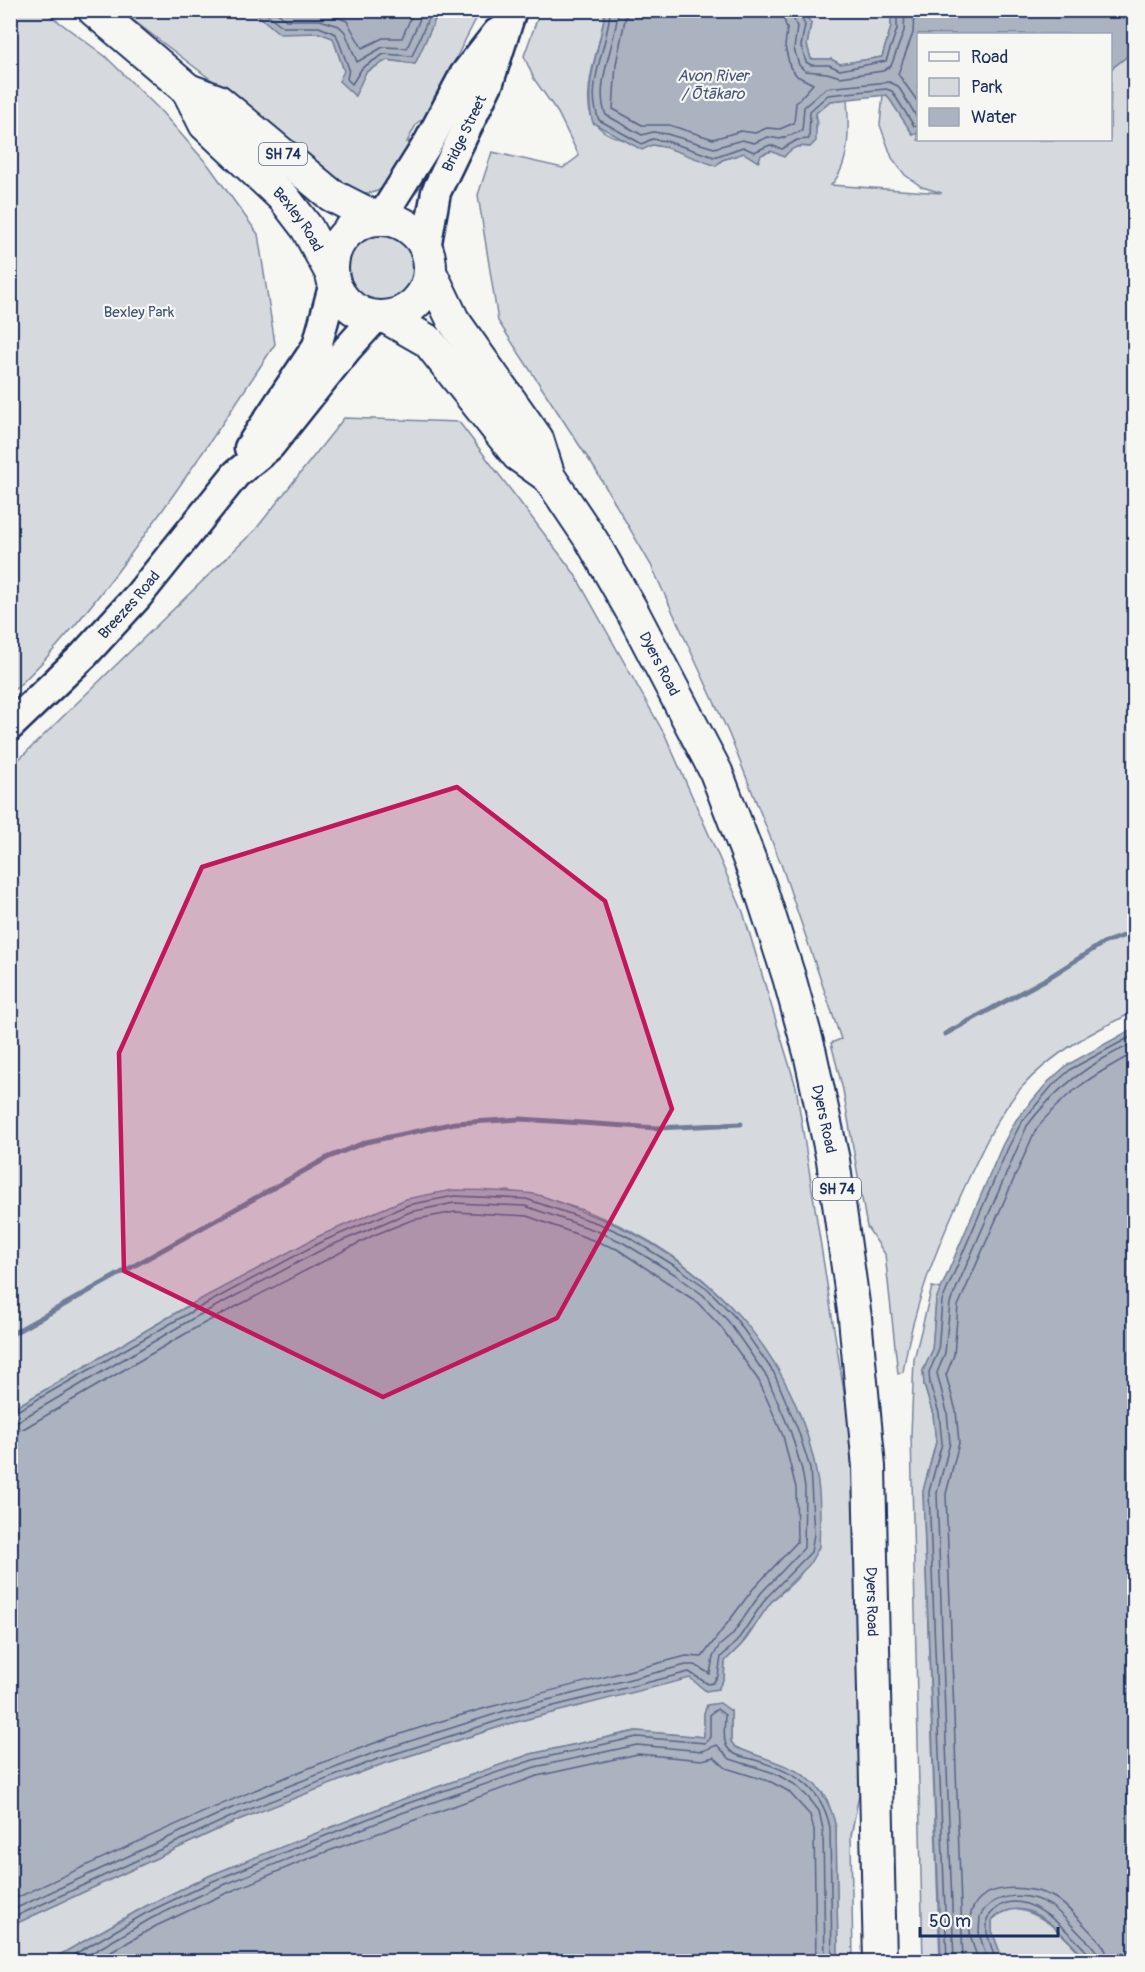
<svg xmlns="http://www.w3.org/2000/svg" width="1145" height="1972" font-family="Pangolin,sans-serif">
<rect width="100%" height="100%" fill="#f6f6f2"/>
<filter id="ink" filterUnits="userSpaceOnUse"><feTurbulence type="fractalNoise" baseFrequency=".0167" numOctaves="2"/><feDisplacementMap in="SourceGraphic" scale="12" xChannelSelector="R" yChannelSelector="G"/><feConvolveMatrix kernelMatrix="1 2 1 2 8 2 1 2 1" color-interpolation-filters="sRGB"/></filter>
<g filter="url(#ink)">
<g fill="#d6d9dd" stroke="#78849e" stroke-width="1.5">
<path d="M10,11H44L105,56L159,109L209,166L258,234L275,344C228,416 181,486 130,555C93,604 56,652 11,693Z"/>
<path d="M121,11H253L280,33H319L333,38L344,71L366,72L387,60L415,64L439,11H480L426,117L417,123L407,142L416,139C407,155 397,178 381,189C353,207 311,161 293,142Z"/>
<path d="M540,11H605C602,42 586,74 589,106C592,142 638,142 664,147C681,151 700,157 716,166L722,160L744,153L759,161L760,155C773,150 797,145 810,147L818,123L816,113L830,101L847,99C849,127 851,164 831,185L942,193L922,187L905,175L892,158L880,125L883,95H887L913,134L918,133V140H1110L1111,69L1134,51V1012C1093,1031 1052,1053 1021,1088C996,1117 981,1152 965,1186C937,1247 913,1306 903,1372L898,1374L885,1254L867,1227L843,1090L831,1043L841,1039L781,864L729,734L651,565L595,469L498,321L478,195L492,152L563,168L579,156L558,113L534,79L524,56Z"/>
<polygon points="802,11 891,11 891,27 882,57 840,64 831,59 811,59 807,45 811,23"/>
<circle cx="381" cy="268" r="35"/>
<path d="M344,418L459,422L574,573L666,737L743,912L796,1087L848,1418L858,1549L864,1769L851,1836L853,1961H838L836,1828L826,1796L801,1773L735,1747L731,1742V1711L704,1713V1737L635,1731L531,1754L395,1802L211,1875L146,1906L49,1961H11L10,1926L238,1820L380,1765L512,1723L690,1677L706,1691L724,1678L725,1661C730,1654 736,1651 741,1645C754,1632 760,1613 773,1600C781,1592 796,1583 802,1572C806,1565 806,1554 808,1546C819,1500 821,1485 807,1440C766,1303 646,1212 507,1191L186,1307L11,1410V767L256,529Z"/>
<polygon points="932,1287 941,1289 936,1300 932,1351 923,1371 924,1385 933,1414 936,1442 923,1491 940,1961 923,1962 911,1435 914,1359"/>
<path d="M1013,1909C1046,1912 1066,1939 1088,1961H1003L992,1931V1920L999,1914Z"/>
</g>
<g fill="#abb2c0" stroke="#717e99" stroke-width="1.5">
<polygon points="253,11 439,11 415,64 387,60 366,72 355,96 339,81 344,71 333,38 319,33 280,34"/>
<path d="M605,11H802L811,23L807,45L811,59H831L840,64L882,57L891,27V11H1134V51L1111,69L1110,34H918V133L913,135L887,95L830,101L816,113V141L810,147C798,145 792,147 784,157L771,151L761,155L758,162L744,153L722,160L716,166L665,147L652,145L642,150L593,123C582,84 601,49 605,11Z"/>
<path d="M1134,1028V1961H1088C1065,1938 1027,1887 992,1920V1931L1003,1961H941L923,1491L936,1442L933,1414L924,1385L923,1371L932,1351L936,1300L1002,1146L1016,1120L1048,1082L1067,1065Z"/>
<path d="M453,1190C477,1190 502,1191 526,1193C545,1194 568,1207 586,1213C704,1254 800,1357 818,1483C821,1503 820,1527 819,1547L809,1565L771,1602L741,1645L725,1661L724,1678L718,1689L706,1691L690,1678L512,1723L380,1765L238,1820L11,1926V1410L186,1307L319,1236L406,1199Z"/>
<path d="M720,1703L731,1711V1742L735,1747C783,1767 824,1768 836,1828L838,1961H49L146,1906L211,1875L395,1802L531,1754L637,1731L704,1737V1713L707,1705Z"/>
</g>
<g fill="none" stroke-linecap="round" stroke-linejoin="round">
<g stroke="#556385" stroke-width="1.5">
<polyline points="262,10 283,27 319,27 336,34 349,69 347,79 352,84 362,68 384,54 412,56 432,10"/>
<polyline points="274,10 286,20 320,20 339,26 345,32 357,62 383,47 407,48 424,10"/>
<polyline points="319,10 347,21 362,48 383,38 402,38 414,10"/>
<path d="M610,10C609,45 584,85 599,120L642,144L652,139L666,141L714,157L743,147L754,152L770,145L782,149L797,140L809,139L810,111L828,95L886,89L892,91L914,126L918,127"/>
<path d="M618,10C617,41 593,86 606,115L642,135L653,132L667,134L714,148L742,140L754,143L768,137L780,139L802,131L804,107L826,88L889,82L898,86L918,119"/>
<polyline points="627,10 616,64 613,109 642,125 669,125 713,139 741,131 755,133 767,128 780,129 794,123 796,103 813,84 797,76 790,67 785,46 787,29 781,10"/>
<polyline points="790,10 797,27 794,49 799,65 805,71 827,73 840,77 883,71 891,66 904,31 905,10"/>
<polyline points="797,10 805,25 801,46 806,62 811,65 829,65 840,70 886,61 897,29 897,10"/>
<polyline points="914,10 913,33 898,74 918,102"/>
<polyline points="10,1415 189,1313 321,1242 408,1205 454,1196 526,1199 600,1224 625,1235 680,1269 708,1289 734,1316 774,1373 798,1430 810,1468 814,1534 811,1552 766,1598 737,1641 721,1657 718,1676 713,1683 708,1684 689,1672 510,1717 378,1759 235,1815 10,1919"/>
<polyline points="10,1422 20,1420 192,1319 325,1248 410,1212 454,1203 525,1206 597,1231 622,1242 676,1275 703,1295 728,1321 767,1377 791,1433 802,1470 805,1488 804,1548 761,1593 732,1635 719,1646 713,1657 710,1674 695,1665 686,1665 508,1710 376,1752 232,1808 10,1911"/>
<path d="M10,1431L23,1429L197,1327L374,1235L412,1220L455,1212L527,1216L617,1249L697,1302L721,1327L759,1381L783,1436L796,1488L797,1542L753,1589L702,1657L686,1656C581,1684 475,1707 372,1744C248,1789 130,1845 10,1901"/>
<path d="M61,1962L148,1912L213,1881L397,1807L533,1760L637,1737L705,1743L710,1737V1714L717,1709L725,1715C725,1724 722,1739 727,1747C732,1755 743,1757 752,1759C792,1771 822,1785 830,1828L832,1962"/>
<polyline points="76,1962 152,1918 216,1888 399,1814 535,1767 637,1745 702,1751 717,1745 730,1759 774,1773 794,1784 809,1798 819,1811 823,1829 825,1962"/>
<polyline points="94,1962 156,1926 220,1896 312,1857 537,1776 638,1754 702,1760 714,1757 726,1768 771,1782 788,1791 810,1815 814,1830 816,1962"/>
<polyline points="947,1962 929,1492 942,1443 939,1413 930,1384 929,1372 938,1352 942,1301 1008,1148 1021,1123 1052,1086 1071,1069 1134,1035"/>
<path d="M954,1962L937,1493L950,1443L947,1412L937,1373L945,1353L950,1303L1027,1126C1055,1088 1091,1062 1134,1043"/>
<path d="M963,1962L946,1494L959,1443L956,1411L946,1375L954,1355L958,1306L1035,1131C1062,1094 1095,1074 1134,1053"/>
<path d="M979,1962C974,1947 967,1933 970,1917C977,1880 1029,1885 1053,1897C1065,1903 1077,1918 1087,1928C1096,1938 1108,1946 1108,1962"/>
<path d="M988,1962L979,1933L980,1916C994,1891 1029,1892 1051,1906C1062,1914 1072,1926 1081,1935C1089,1943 1099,1950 1099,1962"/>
<path d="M996,1962L987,1933V1919C1017,1873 1068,1932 1090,1955L1092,1962"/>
</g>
<g stroke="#717e99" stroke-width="5">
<polyline points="945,1034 1048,978 1103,943 1134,932"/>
<polyline points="10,1335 327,1158 366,1142 455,1123 521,1119 657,1128 741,1124"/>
</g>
<g stroke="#1b2f5e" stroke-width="33">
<g id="major">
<polyline points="381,218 428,143 464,75 497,33"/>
<path id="s1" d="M426,248L436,192L489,82L512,10"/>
<polyline points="249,448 317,346 334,283"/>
<path id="s2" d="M10,726L84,655L138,596L236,474L270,446L347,349L376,317"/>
</g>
</g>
<g stroke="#1b2f5e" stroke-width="36">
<g id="highway">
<polyline points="94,10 188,90 218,101 331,195 378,219"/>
<path id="s3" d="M188,90L205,124L284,198L307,228L332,274"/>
<circle cx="381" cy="268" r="49"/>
<path id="s4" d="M430,272L453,320L537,439L549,477L592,541L632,611L716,772L760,887L789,977L810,1053L833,1160L855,1318L869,1467L880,1962"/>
<polyline points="386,317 428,341 518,455 549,477"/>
</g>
</g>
<use href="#major" stroke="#f6f6f2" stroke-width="28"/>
<use href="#highway" stroke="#f6f6f2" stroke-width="32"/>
</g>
</g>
<path fill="#c2185b" fill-opacity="0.2" stroke="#c2185b" stroke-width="4.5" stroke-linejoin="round" d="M457,787L605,901L672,1109L557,1318L383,1397L124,1271L119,1053L202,867Z"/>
<g text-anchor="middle" stroke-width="4.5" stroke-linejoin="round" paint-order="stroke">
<g fill="#f6f6f2" stroke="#5d6b8a" stroke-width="1.5">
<rect x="259" y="143" width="48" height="22" rx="4.5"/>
<rect x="813" y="1178" width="48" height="22" rx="4.5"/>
</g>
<g font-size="14" font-weight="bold" fill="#1b2f5e">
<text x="283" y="159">SH 74</text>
<text x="837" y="1194">SH 74</text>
</g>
<g font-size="15" fill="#1b2f5e" stroke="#f6f6f2">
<text dy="5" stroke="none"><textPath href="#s1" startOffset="122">Bridge Street</textPath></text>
<text dy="5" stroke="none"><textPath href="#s3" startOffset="172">Bexley Road</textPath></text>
<text dy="5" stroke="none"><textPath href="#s2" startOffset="170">Breezes Road</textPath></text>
<text dy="5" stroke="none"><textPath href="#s4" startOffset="456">Dyers Road</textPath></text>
<text dy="5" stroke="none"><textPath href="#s4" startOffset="942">Dyers Road</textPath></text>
<text dy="5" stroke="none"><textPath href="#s4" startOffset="1428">Dyers Road</textPath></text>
</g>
<g font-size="15" fill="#405177" stroke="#f6f6f2">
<text x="139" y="317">Bexley Park</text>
</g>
<g font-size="16" font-style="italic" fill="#46567b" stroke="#f6f6f2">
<text x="713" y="81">Avon River<tspan x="713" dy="18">/ Ōtākaro</tspan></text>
</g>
</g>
<rect width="1145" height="1972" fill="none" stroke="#f6f6f2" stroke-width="36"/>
<rect x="18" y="18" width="1109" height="1936" fill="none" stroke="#1b2f5e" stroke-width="2" filter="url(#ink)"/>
<rect x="917" y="33" width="195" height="108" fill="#f6f6f2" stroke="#9ea6b7" stroke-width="1.5"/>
<rect x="929" y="52" width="30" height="9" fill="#f6f6f2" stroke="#9ea6b7" stroke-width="1.5"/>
<text x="971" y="63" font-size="18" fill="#1b2f5e">Road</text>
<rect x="929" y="78" width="30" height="18" fill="#d6d9dd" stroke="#9ea6b7" stroke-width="1.5"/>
<text x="971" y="93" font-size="18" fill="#1b2f5e">Park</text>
<rect x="929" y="108" width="30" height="18" fill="#abb2c0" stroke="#9ea6b7" stroke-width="1.5"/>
<text x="971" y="123" font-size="18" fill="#1b2f5e">Water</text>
<path d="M920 1927v9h138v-9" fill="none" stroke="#1b2f5e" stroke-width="3"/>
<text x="929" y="1927" font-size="18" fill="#1b2f5e" stroke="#f6f6f2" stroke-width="4.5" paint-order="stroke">50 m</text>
</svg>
